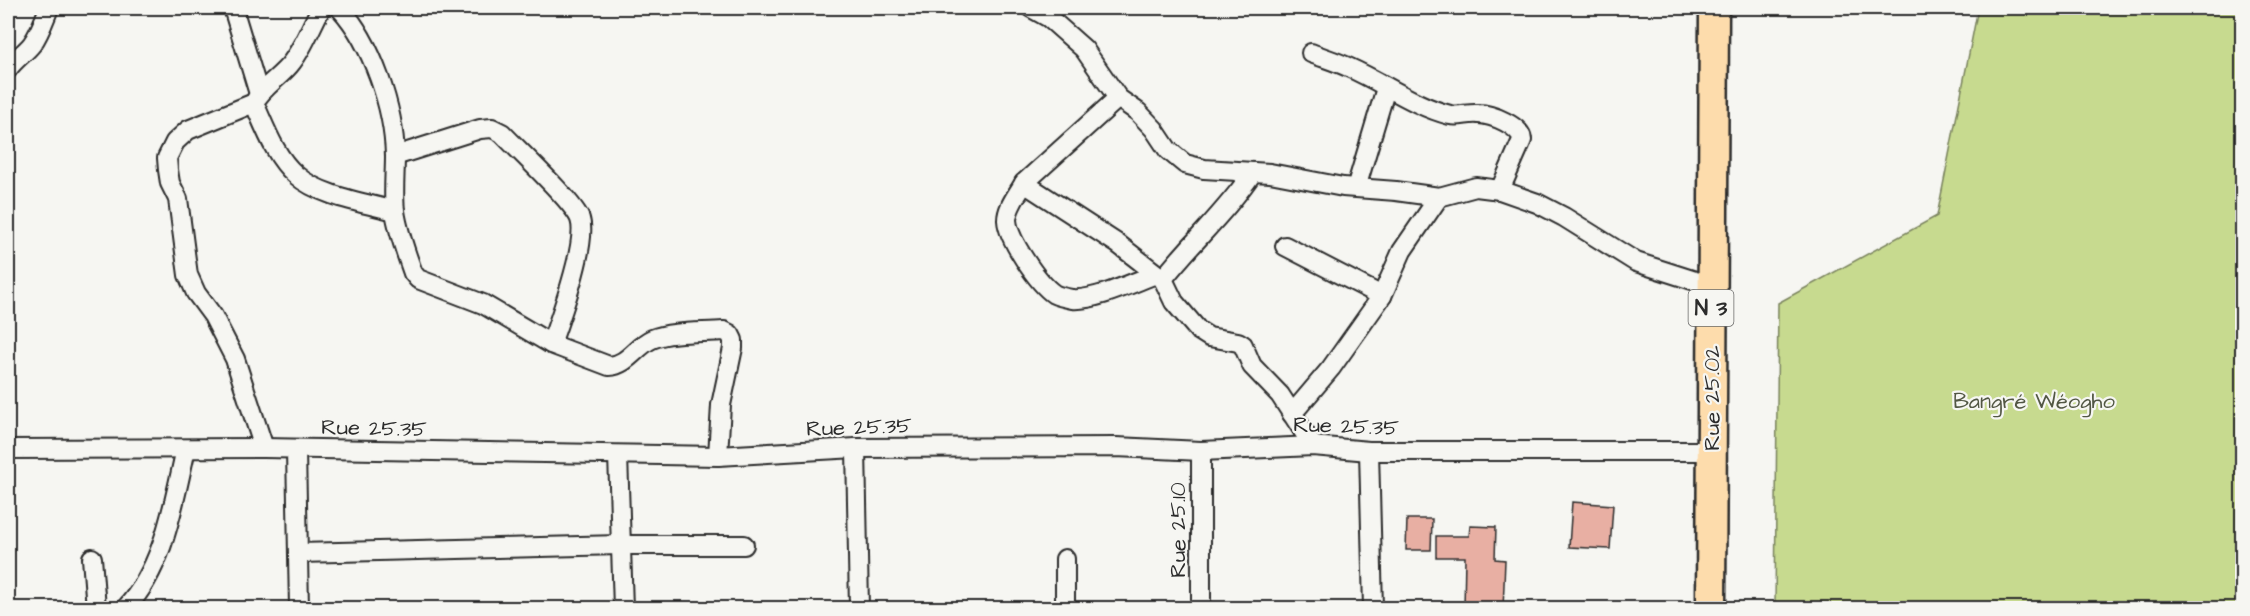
<svg xmlns="http://www.w3.org/2000/svg" width="2250" height="616" font-family="'Architects Daughter',sans-serif">
<rect width="100%" height="100%" fill="#f6f6f2"/>
<filter id="ink" filterUnits="userSpaceOnUse"><feTurbulence type="fractalNoise" baseFrequency=".0167" numOctaves="2"/><feDisplacementMap in="SourceGraphic" scale="12" xChannelSelector="R" yChannelSelector="G"/><feConvolveMatrix kernelMatrix="1 2 1 2 8 2 1 2 1" color-interpolation-filters="sRGB"/></filter>
<g filter="url(#ink)">
<polygon fill="#c7da8f" stroke="#79825d" stroke-width="1.5" points="1978,8 2242,8 2242,608 1775,608 1778,303 1937,216"/>
<g fill="#e8afa3" stroke="#2b2b2b" stroke-width="1.5">
<polygon points="1572,502 1613,505 1610,549 1569,547"/>
<polygon points="1407,519 1432,519 1431,550 1406,550"/>
<polygon points="1470,526 1496,527 1495,559 1505,560 1503,609 1464,609 1465,557 1436,557 1436,536 1469,536"/>
</g>
<g fill="none" stroke-linecap="round" stroke-linejoin="round">
<g stroke="#2b2b2b" stroke-width="22">
<g id="minor">
<polyline points="233,8 259,94"/>
<path d="M340,8C372,43 394,108 395,156C395,174 393,193 395,211C398,232 406,253 413,273L418,279L483,304L551,344L609,366C628,365 636,346 652,339C671,331 703,333 724,331L730,334L733,340V348L721,405L718,456"/>
<polyline points="1031,8 1049,18 1084,49 1118,98 1138,112 1154,129 1168,150 1185,164 1204,169 1270,173 1343,187 1396,191 1439,197 1476,187 1500,190 1537,203 1564,217 1636,262 1711,286"/>
<path d="M1311,53C1324,58 1338,62 1350,68C1384,83 1414,106 1450,115C1460,117 1468,113 1478,114C1491,114 1522,126 1522,140L1500,190"/>
<path d="M8,69C15,59 25,53 32,44C40,33 44,20 49,8"/>
<polyline points="1118,98 1024,183 1118,244 1163,279"/>
<path d="M254,103C265,127 275,157 296,175C319,196 365,203 395,211"/>
<path d="M395,156L480,129L492,128L502,133C517,149 574,202 580,219C588,243 560,318 551,344"/>
<path d="M1253,172C1227,211 1192,242 1163,279L1174,302L1198,330L1209,337L1238,342L1243,345L1252,366L1280,395L1313,446"/>
<path d="M1024,183C1018,194 1007,207 1007,220C1008,239 1038,283 1054,294C1058,296 1067,298 1072,299C1095,301 1134,282 1156,274"/>
<polyline points="1356,188 1386,88"/>
<polyline points="1285,246 1382,296"/>
<polyline points="1292,414 1331,368 1382,296 1402,251 1439,197"/>
<path d="M264,448L235,359L213,316L196,293L188,275L178,199L170,183L168,170L167,158L175,142L188,130L254,103C262,87 281,77 292,62C304,46 312,25 321,8"/>
<polyline points="856,448 859,608"/>
<polyline points="8,449 264,448 718,456 856,448 1116,447 1201,451 1313,446 1369,451 1712,451"/>
<polyline points="296,450 299,608"/>
<polyline points="1369,451 1373,608"/>
<polyline points="618,455 623,608"/>
<polyline points="299,553 620,545 744,545"/>
<polyline points="92,558 96,608"/>
<polyline points="1065,559 1065,608"/>
<path d="M126,608C165,565 173,504 186,449"/>
<polyline points="1201,608 1201,451"/>
</g>
</g>
<g stroke="#2b2b2b" stroke-width="33">
<polyline id="primary" points="1711,608 1714,8"/>
</g>
<use href="#minor" stroke="#f6f6f2" stroke-width="18"/>
<use href="#primary" stroke="#fddcac" stroke-width="28"/>
</g>
</g>
<g text-anchor="middle" stroke-width="4.5" stroke-linejoin="round" paint-order="stroke">
<rect fill="#f6f6f2" stroke="#686867" stroke-width="1.5" x="1688.5" y="290" width="45" height="36" rx="4.5"/>
<g font-size="21" font-weight="bold" fill="#2b2b2b">
<text x="1711" y="315">N 3</text>
</g>
<g font-size="22" fill="#2b2b2b" stroke="#f6f6f2">
<text transform="translate(1711 398) rotate(-90)" y="8">Rue 25.02</text>
<text transform="translate(1346 425) rotate(2)" y="8">Rue 25.35</text>
<text transform="translate(859 426) rotate(-2)" y="8">Rue 25.35</text>
<text transform="translate(374 427) rotate(1)" y="8">Rue 25.35</text>
<text transform="translate(1177 530) rotate(-90)" y="8">Rue 25.10</text>
</g>
<g font-size="22" fill="#525744" stroke="#f6f6f2">
<text x="2034" y="408">Bangré Wéogho</text>
</g>
</g>
<rect width="2250" height="616" fill="none" stroke="#f6f6f2" stroke-width="30"/>
<rect x="15" y="15" width="2220" height="586" fill="none" stroke="#2b2b2b" stroke-width="2" filter="url(#ink)"/>
</svg>
